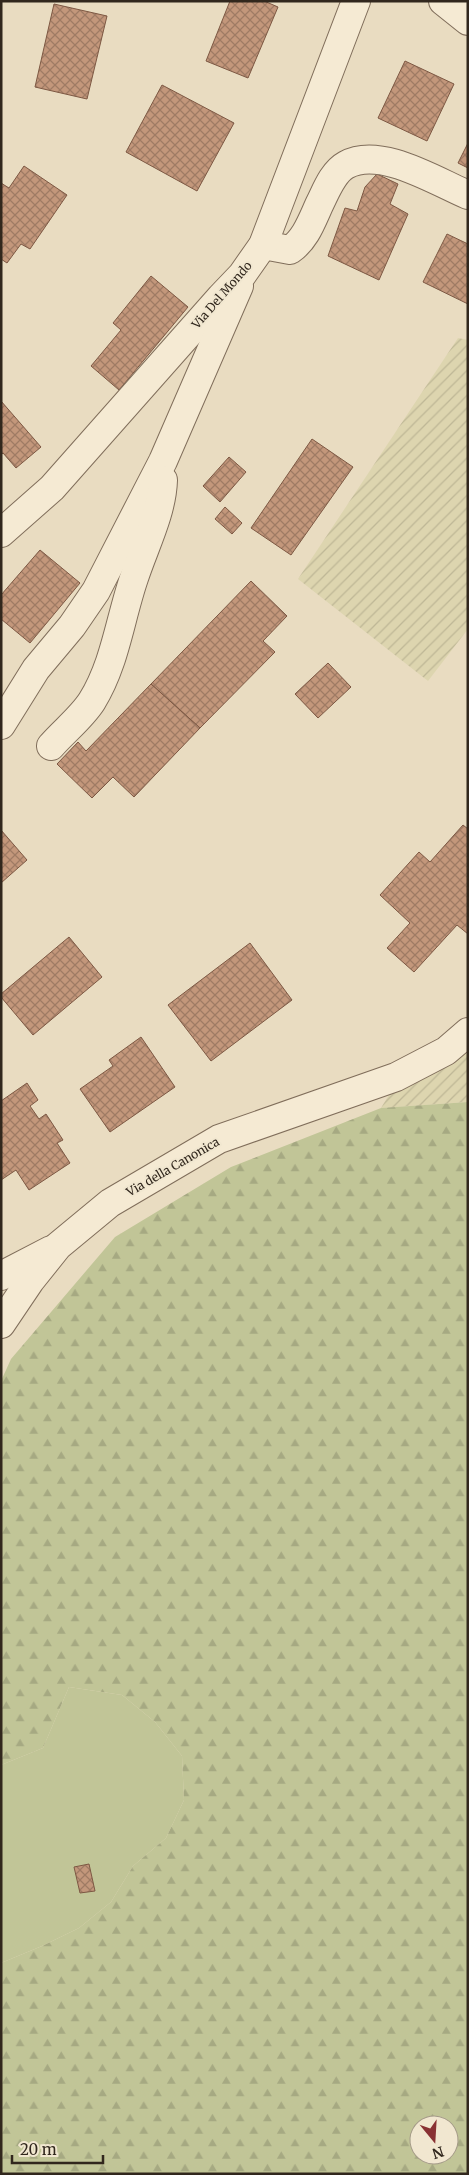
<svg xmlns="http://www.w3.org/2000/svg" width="469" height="2175" font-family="Merriweather,serif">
<defs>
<pattern id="farmland-furrows" width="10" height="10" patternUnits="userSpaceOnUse" patternTransform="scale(1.25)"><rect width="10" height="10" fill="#ddd5af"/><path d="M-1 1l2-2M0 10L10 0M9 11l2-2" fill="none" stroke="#beb796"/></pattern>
<pattern id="forest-firs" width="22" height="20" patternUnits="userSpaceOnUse" patternTransform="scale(1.25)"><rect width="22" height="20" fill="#c1c597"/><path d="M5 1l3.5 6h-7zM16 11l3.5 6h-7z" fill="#a6a982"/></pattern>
<pattern id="building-cross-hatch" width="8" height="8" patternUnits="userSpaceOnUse" patternTransform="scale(1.25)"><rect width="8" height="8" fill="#c3977b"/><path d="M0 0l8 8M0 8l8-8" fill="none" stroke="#9f7b64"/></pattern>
</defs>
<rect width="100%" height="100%" fill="#e9dcc1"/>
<g fill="url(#farmland-furrows)">
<polygon points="458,338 468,340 468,629 428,681 298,579"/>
<polygon points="468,1039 468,1102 381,1108 396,1083"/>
</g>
<polygon fill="#c1c597" points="69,1687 122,1695 155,1722 182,1756 184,1800 166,1838 133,1866 111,1902 79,1928 42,1946 1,1963 1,1765 43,1748"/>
<path fill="url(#forest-firs)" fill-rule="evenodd" d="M468,1102V2174H1V1963L42,1946L79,1928L111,1902L133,1866L166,1838L184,1800L182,1756L155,1722L122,1695L69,1687L43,1748L1,1765V1381L11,1359L115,1237L231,1167L381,1108ZM419,2125H449V2155H419Z"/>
<g fill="url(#building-cross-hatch)" stroke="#7d5843">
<polygon points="230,1 264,1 278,7 248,78 206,61"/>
<polygon points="54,4 107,16 87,99 35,87"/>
<polygon points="405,61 454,84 427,141 378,118"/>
<polygon points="162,85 234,123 197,191 126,152"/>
<polygon points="468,143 468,168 458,163"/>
<polygon points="24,166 67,195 30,249 21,244 7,263 1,259 1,183 9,188"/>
<polygon points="377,174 398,184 390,204 408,214 379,280 328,256 345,208 357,211 365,187"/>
<polygon points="447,234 468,244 468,304 423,282"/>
<polygon points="151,276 188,307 119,390 91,366 121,330 113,323"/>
<polygon points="1,401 41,447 16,468 3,453 1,455"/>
<polygon points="312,439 353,467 291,555 251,528"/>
<polygon points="229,457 246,472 220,502 203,486"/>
<polygon points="225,507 242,523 232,534 215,519"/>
<polygon points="40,550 80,583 30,643 1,619 1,595"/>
<polygon points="251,581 287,616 263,641 275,652 200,728 151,684"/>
<polygon points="328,663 351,687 318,718 295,694"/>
<polygon points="151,684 200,728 134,797 113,777 92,798 57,764 78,742 86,751"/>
<polygon points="463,825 468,829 468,934 457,925 414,972 387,948 410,923 380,895 419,852 430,862"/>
<polygon points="1,830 27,860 1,883"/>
<polygon points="69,937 102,977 33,1035 1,997 1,994"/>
<polygon points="250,943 292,1000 211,1061 168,1005"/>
<polygon points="141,1037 175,1087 110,1132 80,1089 113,1066 109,1060"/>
<polygon points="27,1083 38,1100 30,1106 39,1119 46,1114 63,1140 57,1143 70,1163 29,1190 16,1170 1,1180 1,1101"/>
<polygon points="89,1864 95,1891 80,1893 74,1867"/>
</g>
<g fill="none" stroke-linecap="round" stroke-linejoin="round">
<g stroke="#806e5b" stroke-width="30">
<g id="minor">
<polyline points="443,1 468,21"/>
<path d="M263,245L290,250C306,239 312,220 320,203C326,191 333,172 346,165C380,146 435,181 468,195"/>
<polyline points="1,533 52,488 221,297 242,275 263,245 356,1"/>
<polyline points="1,725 36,669 72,626 96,591 163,461 239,286"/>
<path d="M51,746C64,731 82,717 92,701C115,664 120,619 134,578C144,547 162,513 163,480"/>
<polyline points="1,1276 51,1250"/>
<polyline points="1,1324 30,1281 58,1246 110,1203 219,1139 396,1077 446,1051 468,1032"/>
</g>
</g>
<use href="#minor" stroke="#f5ead3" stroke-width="28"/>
</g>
<g text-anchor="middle" stroke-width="4" stroke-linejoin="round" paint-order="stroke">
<g font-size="12" fill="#31271d" stroke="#f1e7d0">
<text transform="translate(222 295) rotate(-49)" y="4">Via Del Mondo</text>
<text transform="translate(173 1167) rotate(-30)" y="4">Via della Canonica</text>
</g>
</g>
<rect width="469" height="2175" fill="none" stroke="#31271d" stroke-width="5"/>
<g transform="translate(434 2140) rotate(162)"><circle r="24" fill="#f1e7d0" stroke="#a49a88"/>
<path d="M0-4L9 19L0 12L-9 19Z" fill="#893133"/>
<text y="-8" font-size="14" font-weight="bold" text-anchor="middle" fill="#31271d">N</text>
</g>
<path d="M12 2155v8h91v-8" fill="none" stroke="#31271d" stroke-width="2.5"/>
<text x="20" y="2155" font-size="15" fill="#31271d" stroke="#f1e7d0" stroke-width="4" paint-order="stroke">20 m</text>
</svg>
